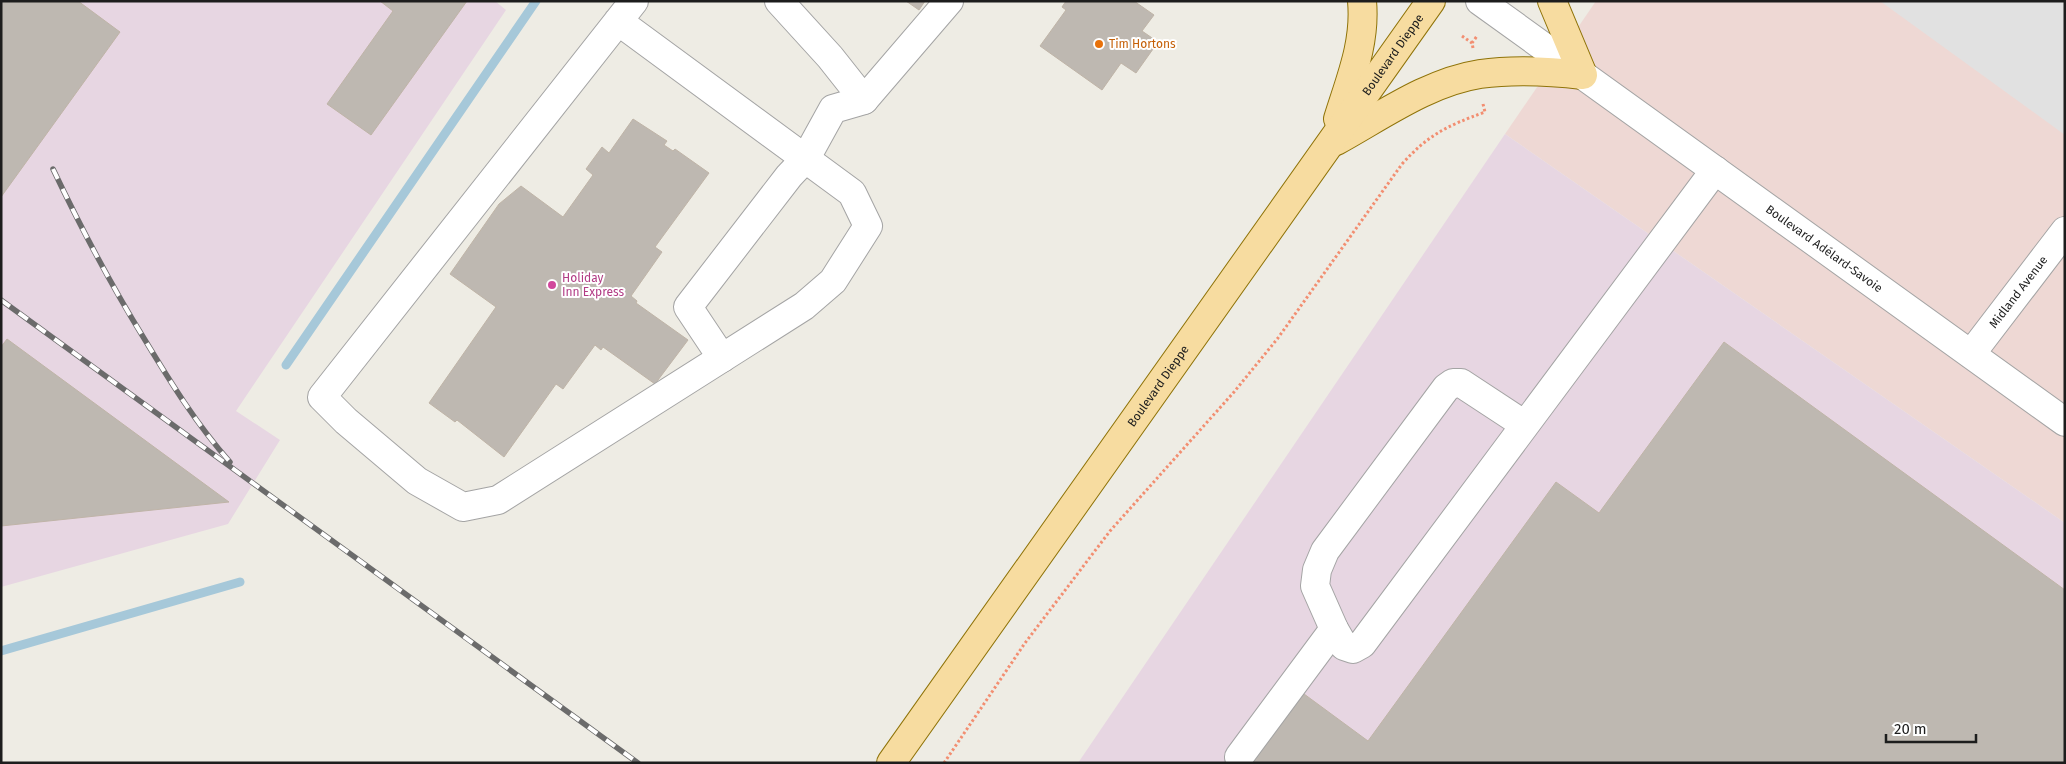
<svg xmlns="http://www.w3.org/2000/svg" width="2066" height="764" font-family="'Fira Sans',sans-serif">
<rect width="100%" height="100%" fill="#eeece4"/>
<polygon fill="#eed8d4" points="1596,1 2065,1 2065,523 1505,134"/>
<g fill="#e7d6e2">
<polygon points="1,1 495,1 506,10 236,411 280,440 228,524 1,587"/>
<polygon points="1505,134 2065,523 2065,763 1078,763"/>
</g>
<polygon fill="#e1e1e1" points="1880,1 2065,1 2065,135"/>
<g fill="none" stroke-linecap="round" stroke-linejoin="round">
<g stroke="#a6c8d9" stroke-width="9">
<polyline points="286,365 536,1"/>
<polyline points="1,651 240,582"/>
</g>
</g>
<g fill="#beb8b1" stroke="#bfb4a7">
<polygon points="1,1 78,1 120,32 1,197"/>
<polygon points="380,1 467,1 371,135 327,104 393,11"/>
<polygon points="906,1 925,1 919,10"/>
<polygon points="1066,1 1134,1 1154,15 1142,31 1158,42 1136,73 1121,63 1102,90 1040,46 1066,10 1062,7"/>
<polygon points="633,119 667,141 664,145 673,151 675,149 709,173 655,247 662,252 631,296 637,301 636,303 688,340 655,384 603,347 601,350 595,345 563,389 556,384 504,457 457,420 455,422 429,403 496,307 450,274 499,204 521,186 563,217 593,175 586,169 602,147 609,153"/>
<polygon points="7,339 229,502 1,526 1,347"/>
<polygon points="1724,342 2065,590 2065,763 1248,763 1300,691 1368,741 1556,482 1599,513"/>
</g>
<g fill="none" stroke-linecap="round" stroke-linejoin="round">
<g stroke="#a4a4a4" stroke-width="30">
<g id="minor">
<polyline points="779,1 830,57 864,100"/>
<path id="s1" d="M1480,1L2065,422"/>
<polyline points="618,21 852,193 868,226 833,281 804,306 498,500 463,507 417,481 346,421 322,397 634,1"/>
<path id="s2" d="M1971,354L2065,231"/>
<polyline points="722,358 688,307 789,176 806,158 833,109 864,100 949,1"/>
<polyline points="1525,425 1461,383 1453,383 1446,388 1325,551 1317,570 1315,586 1334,629 1344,646 1353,649 1362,644 1715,170"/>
<polyline points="1239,757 1334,629"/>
</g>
</g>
<g stroke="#8f7308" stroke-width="30">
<g id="major">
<path d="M1338,119C1350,80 1366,43 1362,1"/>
<path d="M1336,141C1380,117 1428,82 1480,74C1515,69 1548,71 1583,75L1552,1"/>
<path id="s3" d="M891,763L1431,1"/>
</g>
</g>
<g stroke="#f28e71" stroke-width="3" stroke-dasharray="2.5 2.5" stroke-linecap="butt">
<polyline points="1462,36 1472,43"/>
<polyline points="1473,48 1472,43 1477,36"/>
<path d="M944,763L1025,643L1110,531L1234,392L1278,338L1402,164C1429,134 1447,126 1485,112L1483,104"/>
</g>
<use href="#minor" stroke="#fff" stroke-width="28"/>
<use href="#major" stroke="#f7dca0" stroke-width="28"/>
<g stroke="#6b6b6b" stroke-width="5.5">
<g id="rail">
<path d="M53,169C81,228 111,285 145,340C171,383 197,425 230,462"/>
<polyline points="1,300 638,763"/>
</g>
</g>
<use href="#rail" stroke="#fff" stroke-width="4" stroke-dasharray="11" stroke-linecap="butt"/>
</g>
<circle fill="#e8710a" stroke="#fff" stroke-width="2" cx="1099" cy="44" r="5"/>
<circle fill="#d1479c" stroke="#fff" stroke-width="2" cx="552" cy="285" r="5"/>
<g text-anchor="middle" stroke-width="4" stroke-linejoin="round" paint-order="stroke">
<g font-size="12" fill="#c56008" stroke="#fff" text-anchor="start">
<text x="1109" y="48">Tim Hortons</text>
</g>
<g font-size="12" fill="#1d1d1d" stroke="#fff">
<text dy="4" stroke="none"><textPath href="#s3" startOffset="868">Boulevard Dieppe</textPath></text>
<text dy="4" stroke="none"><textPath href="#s1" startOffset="424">Boulevard Adélard-Savoie</textPath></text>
<text dy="4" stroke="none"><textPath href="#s2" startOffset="78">Midland Avenue</textPath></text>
<text dy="4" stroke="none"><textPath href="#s3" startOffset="462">Boulevard Dieppe</textPath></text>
</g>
<g font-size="12" fill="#b23c85" stroke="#fff" text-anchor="start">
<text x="562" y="282">Holiday<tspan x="562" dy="14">Inn Express</tspan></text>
</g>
</g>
<rect width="2066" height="764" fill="none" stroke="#1d1d1d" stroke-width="5"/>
<path d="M1886 734v8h90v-8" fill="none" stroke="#1d1d1d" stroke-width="2.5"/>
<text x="1894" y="734" font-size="15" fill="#1d1d1d" stroke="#ffffff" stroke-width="4" paint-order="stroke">20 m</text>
</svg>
